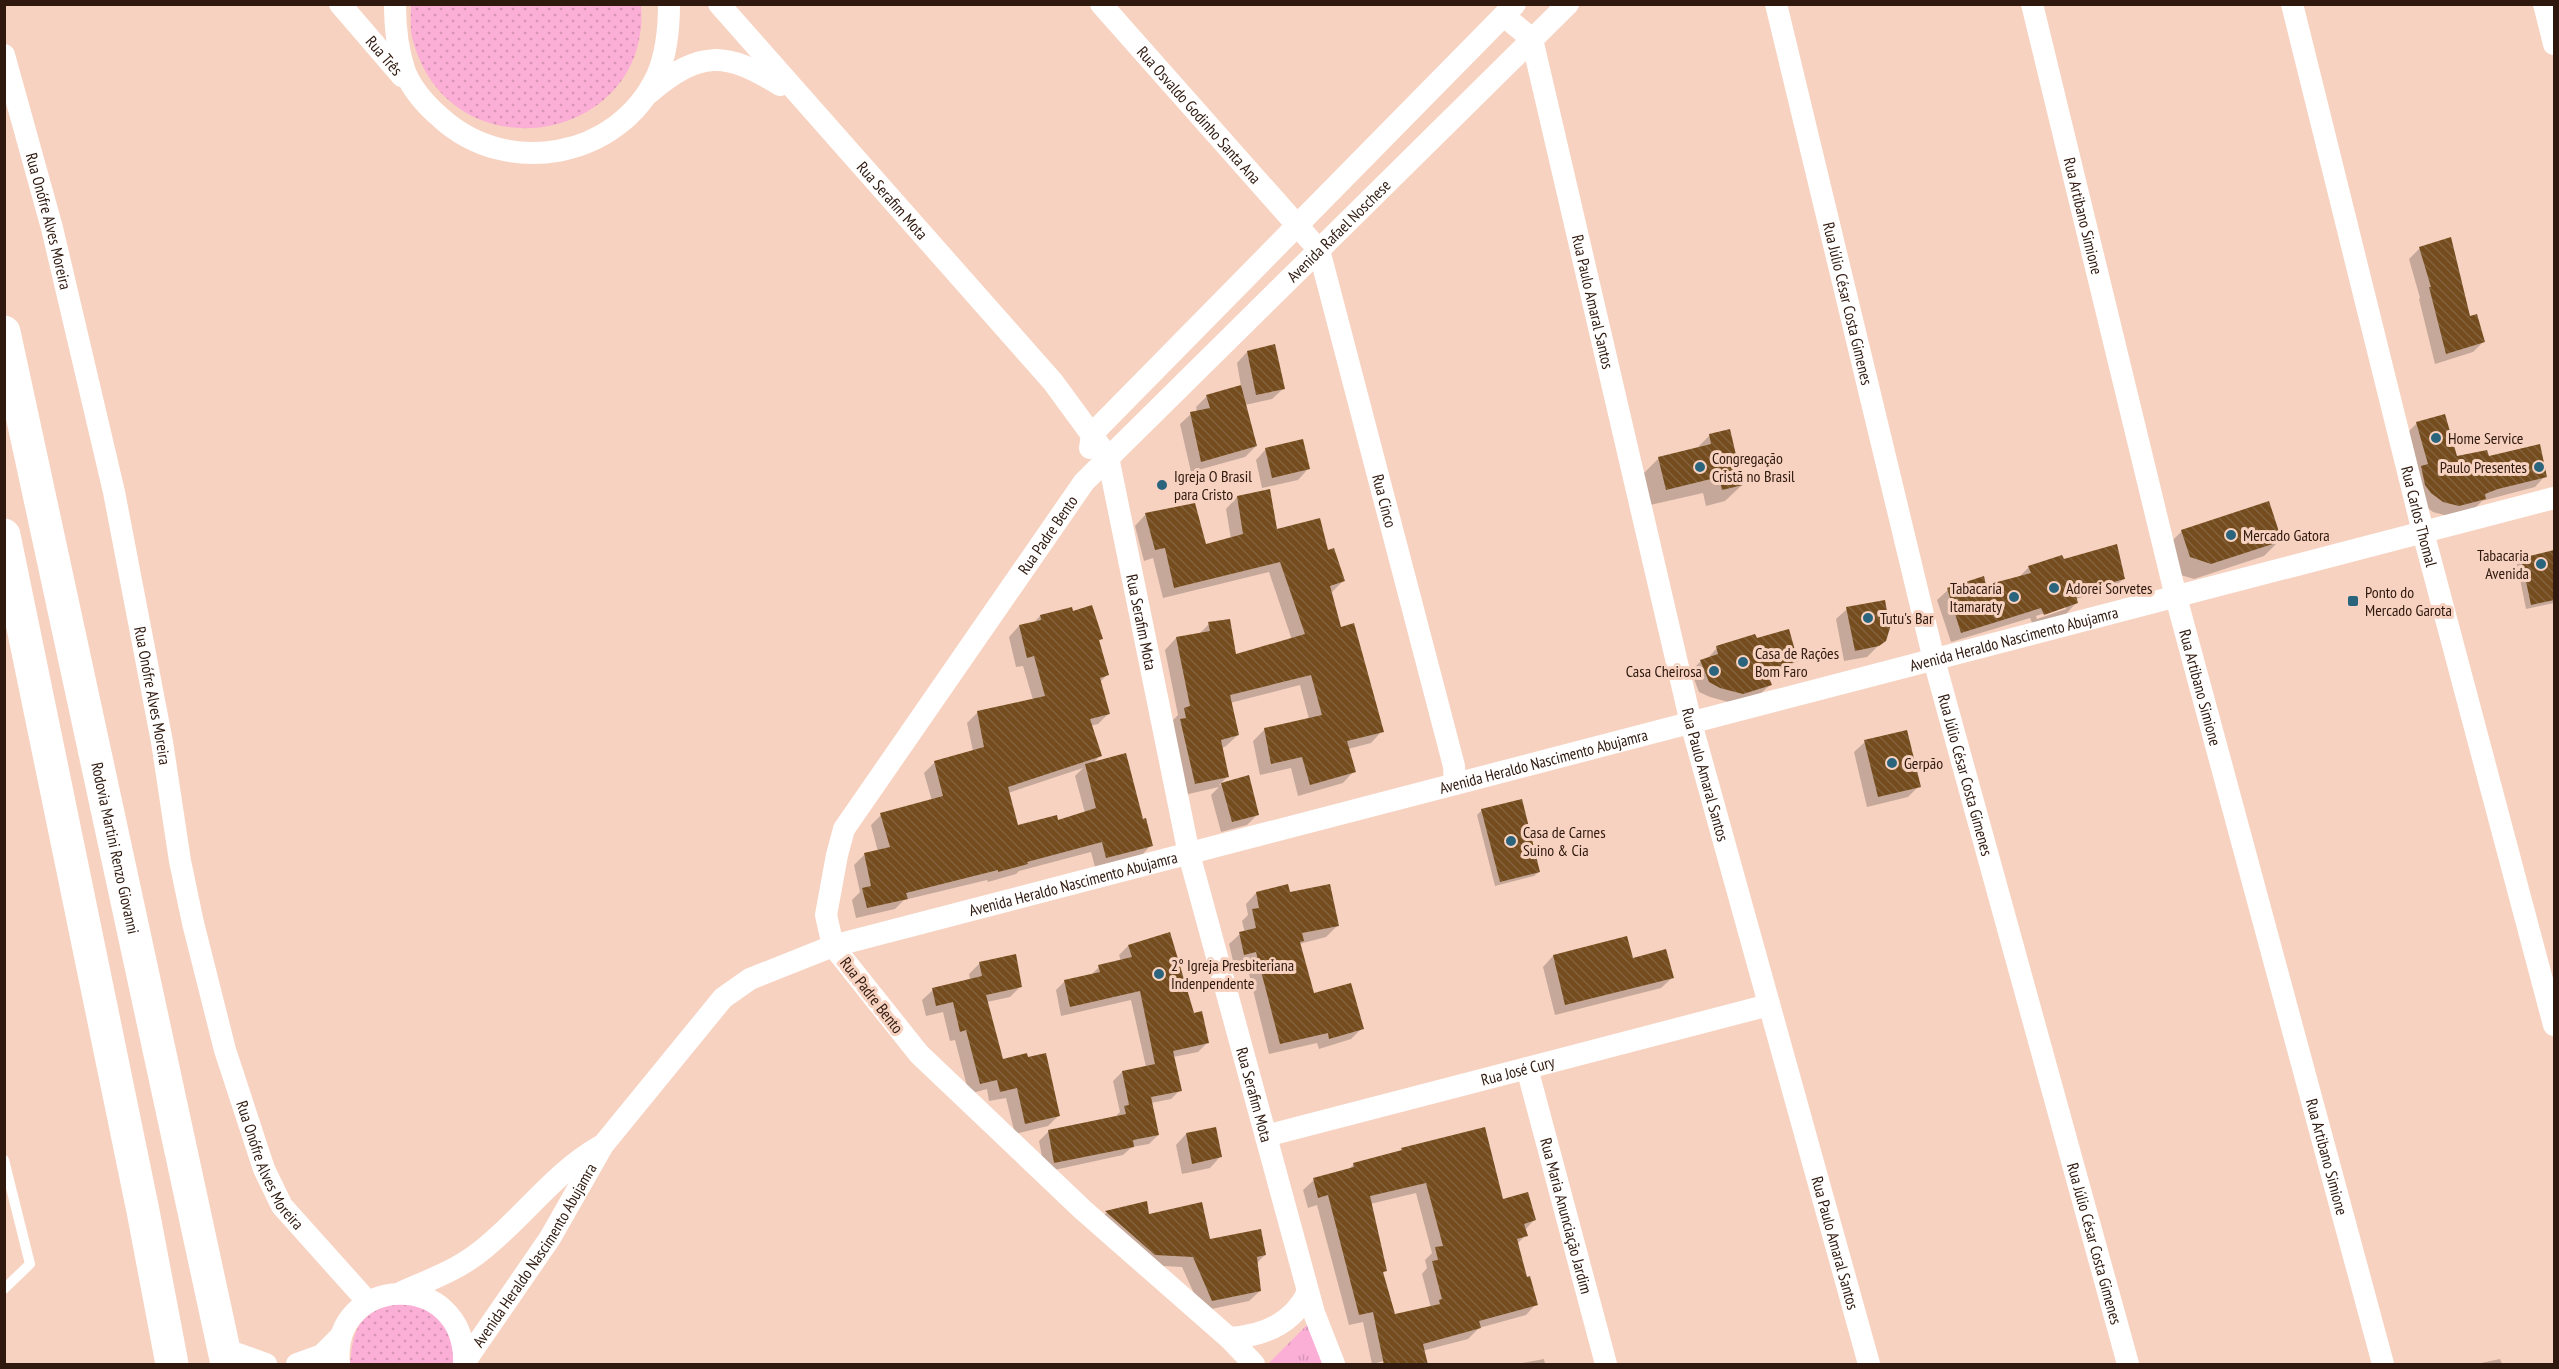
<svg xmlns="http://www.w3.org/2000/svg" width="2559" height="1369" font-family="'PT Sans Narrow',sans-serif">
<defs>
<pattern id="grass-dots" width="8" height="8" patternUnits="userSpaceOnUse" patternTransform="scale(1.5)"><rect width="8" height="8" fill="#fbaed6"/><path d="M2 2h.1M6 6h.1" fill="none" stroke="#d795b6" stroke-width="1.8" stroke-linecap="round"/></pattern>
<pattern id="park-tufts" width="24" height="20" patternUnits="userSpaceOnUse" patternTransform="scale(1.5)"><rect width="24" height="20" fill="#fbaed6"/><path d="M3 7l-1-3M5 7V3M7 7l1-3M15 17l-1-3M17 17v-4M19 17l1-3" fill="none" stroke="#d795b6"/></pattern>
<pattern id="building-back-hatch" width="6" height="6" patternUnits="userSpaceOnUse" patternTransform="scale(1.5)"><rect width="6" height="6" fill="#744c1e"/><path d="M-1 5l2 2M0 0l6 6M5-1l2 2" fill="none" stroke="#83623d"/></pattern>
</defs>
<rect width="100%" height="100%" fill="#f7d2c0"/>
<g fill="url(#grass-dots)">
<path d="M411,5H641C652,145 447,179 412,37C410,27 411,15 411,5Z"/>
<path d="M395,1303C419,1304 446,1313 452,1340C454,1347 453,1357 453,1364H350C354,1328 357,1315 395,1303Z"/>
</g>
<polygon fill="url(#park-tufts)" points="1307,1325 1323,1364 1268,1364"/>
<g fill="#0003" fill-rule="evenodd">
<polygon points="2450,239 2469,318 2483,342 2473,352 2435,364 2419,299 2420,298 2409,259 2419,249"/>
<polygon points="1247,352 1283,389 1272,399 1245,405 1256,446 1245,457 1191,472 1180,424 1191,414 1197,412 1196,407 1207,396 1241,386 1237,363"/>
<polygon points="2417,423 2456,458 2488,458 2545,476 2535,487 2482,501 2475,508 2448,516 2433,512 2421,503 2407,433"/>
<polygon points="1710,435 1742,485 1725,501 1706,506 1703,493 1650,505 1643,474 1659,458 1696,449"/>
<polygon points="1266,449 1308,469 1298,480 1262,488 1256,460"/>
<polygon points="1237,497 1276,531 1327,552 1343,581 1332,592 1340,629 1382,731 1371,743 1348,749 1354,771 1343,783 1298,796 1291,768 1260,775 1253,741 1265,729 1309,719 1300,685 1230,703 1238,735 1226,746 1222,748 1228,776 1219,785 1247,777 1257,815 1247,825 1221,832 1211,795 1219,787 1184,795 1173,720 1178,715 1165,650 1176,638 1199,634 1209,624 1235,656 1292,640 1269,572 1163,598 1153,558 1144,561 1135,526 1146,514 1205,546 1231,539 1226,509"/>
<polygon points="2182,531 2280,540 2264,556 2194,579 2174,573 2165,548"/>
<polygon points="2554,552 2554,603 2526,609 2517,564 2522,559"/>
<path d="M2063,561L2124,578L2113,589L2075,599L2076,603L2066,614L2033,625L2030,618L1951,642L1937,600L1948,590L1985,587L2018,578L2029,567ZM2066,606V609L2037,619L2036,616Z"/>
<polygon points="1847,609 1884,640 1867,657 1844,661 1836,619"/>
<path d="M1040,616L1101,638L1098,642L1107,675L1100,682L1108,714L1098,724L1090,726L1100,756L1092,764L1142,820L1151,845L1141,856L1095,867L1091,852L1019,871L1016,874L988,882L987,880L904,900L895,909L856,918L852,900L860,892L854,865L864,855L878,852L871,825L881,815L932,801L924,773L935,762L973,751L967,723L977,713L1033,700L1023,666L1016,667L1009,637L1019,626L1033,623ZM1083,768L1075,776L1085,813L1057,822L1017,827L1008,793Z"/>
<polygon points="1717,648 1796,660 1786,670 1767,676 1770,685 1760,694 1732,703 1710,697 1699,692 1691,671 1701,661 1707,659"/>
<polygon points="1865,742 1919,786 1908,797 1867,807 1854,752"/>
<polygon points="1482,810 1539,872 1534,876 1495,886 1477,815"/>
<polygon points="1256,893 1288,893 1337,926 1326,937 1299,944 1313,995 1362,1028 1351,1039 1319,1049 1317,1043 1269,1054 1246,962 1234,965 1229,944 1240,934 1245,933 1242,921 1248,915 1246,904"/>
<polygon points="1128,946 1193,1015 1208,1042 1198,1052 1173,1057 1180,1090 1171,1099 1151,1103 1158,1135 1149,1144 1132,1147 1123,1155 1045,1172 1039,1141 1048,1132 1116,1116 1120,1112 1113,1081 1122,1072 1146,1067 1131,1000 1061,1016 1056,990 1065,981 1091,975 1099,967 1121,961 1119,955"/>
<polygon points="1553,956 1632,959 1672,978 1661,988 1555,1015 1543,967"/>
<polygon points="979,964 1021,986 1010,997 987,1002 1002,1061 1027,1059 1059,1115 1048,1126 1015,1134 1006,1098 989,1101 987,1089 969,1094 955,1040 950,1041 943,1012 926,1016 922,1000 933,990 970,980 969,974"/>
<polygon points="1186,1134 1220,1157 1210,1168 1182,1174 1176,1145"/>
<path d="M1402,1149L1502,1200L1534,1220L1525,1230L1526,1235L1517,1244L1526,1278L1536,1304L1526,1315L1479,1328L1468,1339L1372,1364L1363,1322L1349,1325L1317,1205L1308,1208L1303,1190L1314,1180L1347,1171L1354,1164L1399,1153ZM1416,1193L1432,1253L1425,1260L1427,1268L1422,1274L1431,1308L1394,1316L1382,1273L1385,1270L1370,1204Z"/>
<polygon points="1145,1203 1148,1216 1209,1241 1265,1255 1257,1263 1260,1291 1249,1301 1202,1311 1182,1267 1144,1265 1095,1223 1106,1213"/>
<polygon points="1544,1359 1545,1364 1517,1364"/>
<polygon points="2500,1359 2502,1364 2476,1364"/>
</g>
<g fill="url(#building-back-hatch)" fill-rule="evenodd">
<polygon points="2451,237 2470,316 2477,314 2485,342 2446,354 2429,287 2431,287 2419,247"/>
<polygon points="1275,344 1285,389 1256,395 1247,351"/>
<polygon points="1241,385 1257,446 1201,462 1190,412 1210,408 1206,395"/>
<polygon points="2445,414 2457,456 2487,450 2489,456 2540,444 2547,477 2498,489 2485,494 2486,499 2459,506 2443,502 2431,493 2425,485 2421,466 2428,464 2416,422"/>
<polygon points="1730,429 1743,485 1722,490 1719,477 1666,490 1658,457 1711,444 1709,434"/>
<polygon points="1303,439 1310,469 1272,478 1265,448"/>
<polygon points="1270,489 1277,529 1320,518 1328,550 1334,548 1345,581 1330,586 1341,627 1354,623 1384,732 1347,741 1356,772 1310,785 1302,757 1271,764 1264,728 1322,715 1311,675 1230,695 1239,735 1221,740 1229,777 1195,784 1180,719 1186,718 1184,708 1190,706 1176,637 1210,631 1208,622 1230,619 1236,654 1305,634 1280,562 1174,588 1165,548 1155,550 1145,513 1195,503 1206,544 1243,534 1237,496"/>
<polygon points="2269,501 2282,541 2211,564 2190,557 2181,530"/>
<polygon points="2117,544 2125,579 2075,592 2078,603 2044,615 2041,608 1961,633 1947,588 1984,576 1986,585 2031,573 2028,566 2062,555 2064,559"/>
<polygon points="2554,550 2554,600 2531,605 2521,558"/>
<polygon points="1885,600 1890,628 1886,641 1879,646 1855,651 1846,607"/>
<polygon points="1092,605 1103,639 1099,640 1109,675 1100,678 1110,714 1090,719 1102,756 1008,787 1018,825 1057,815 1058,820 1096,808 1085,764 1126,753 1143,819 1146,818 1153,846 1106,858 1102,842 1027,862 1028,864 998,872 998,870 906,893 908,899 867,908 862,888 871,886 864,853 890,847 880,813 943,796 934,761 984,747 977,711 1045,696 1034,656 1027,658 1019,625 1041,620 1040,615 1072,607 1073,611"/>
<polygon points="1789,629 1798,661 1766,670 1772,685 1743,694 1720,688 1709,682 1700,660 1718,654 1716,646 1755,634 1757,638"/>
<polygon points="1907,730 1921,787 1878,797 1864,740"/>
<polygon points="1249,775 1259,815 1232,822 1221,783"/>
<polygon points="1522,799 1540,872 1500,882 1481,809"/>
<polygon points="1288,884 1290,892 1330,884 1339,926 1302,933 1304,941 1300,942 1314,993 1351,983 1364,1029 1329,1039 1328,1033 1280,1044 1256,952 1244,955 1239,932 1256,928 1252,909 1259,908 1256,892"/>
<polygon points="1170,932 1194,1013 1202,1011 1209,1043 1173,1051 1182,1091 1151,1097 1159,1135 1133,1140 1134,1147 1054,1163 1048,1130 1126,1114 1124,1106 1129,1105 1122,1071 1155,1064 1140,991 1070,1007 1064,980 1100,972 1098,965 1132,957 1128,945"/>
<polygon points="1627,936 1633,958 1666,949 1674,978 1565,1005 1553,955"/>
<polygon points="1016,954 1022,987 986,995 1003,1059 1027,1053 1028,1057 1046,1053 1060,1116 1025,1124 1017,1088 1000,1092 997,1080 980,1084 966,1030 960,1032 953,1002 936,1006 932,988 982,976 979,962"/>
<polygon points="1216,1127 1222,1157 1192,1164 1186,1133"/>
<path d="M1485,1127L1503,1199L1528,1192L1536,1220L1524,1224L1528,1236L1517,1239L1527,1277L1530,1276L1538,1305L1479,1321L1481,1328L1423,1344L1428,1365H1384L1373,1312L1359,1315L1328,1195L1318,1198L1313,1178L1354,1167L1353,1163L1402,1150L1401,1148ZM1426,1183L1443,1246L1435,1247L1438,1260L1432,1261L1442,1299L1439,1300L1440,1304L1395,1314L1383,1272L1387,1271L1370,1196Z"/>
<polygon points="1147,1201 1149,1214 1202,1202 1210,1239 1261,1229 1266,1255 1257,1257 1261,1291 1212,1301 1193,1257 1155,1255 1105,1211"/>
</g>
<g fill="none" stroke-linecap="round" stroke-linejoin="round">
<polyline stroke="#fff" stroke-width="10" points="4,1160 30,1264 4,1289"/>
<g stroke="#fff" stroke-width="22">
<path id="s1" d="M340,4L402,76"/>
<path d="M395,4C395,28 397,49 405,72C412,89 427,106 441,118C507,178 618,159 657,76C667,53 669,29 669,4"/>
<path id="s2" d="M719,4L1053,382L1108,457L1189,854L1314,1313L1334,1364"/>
<path id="s3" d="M1101,4L1319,250L1454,766L1455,784"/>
<path id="s4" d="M1776,4L1934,660L2128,1364"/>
<path id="s5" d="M2032,4L2176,597L2383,1364"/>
<path id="s6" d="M2292,4L2423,532L2554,1025"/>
<polyline points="2544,4 2554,44"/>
<path id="s7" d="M1504,16L1532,39L1691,723L1869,1364"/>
<path id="s8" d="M4,55L52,228L114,492L162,742L180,861L193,923L225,1050L264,1169L282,1206L368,1302"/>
<path d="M649,93C700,50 725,51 780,85"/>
<polyline points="1090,448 1092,434 1515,4"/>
<path id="s9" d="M1527,1068L1606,1364"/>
<path id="s10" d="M1266,1136L1769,1005"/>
<path d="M402,1292C427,1281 455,1271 477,1254C520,1222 552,1174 599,1147"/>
<path d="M1229,1338C1263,1336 1293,1324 1308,1292"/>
<polyline points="224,1349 266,1364"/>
<path id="s11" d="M464,1363L550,1238L603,1145L723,998L750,979L833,946L2554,498"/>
<polyline points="297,1364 322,1355 341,1336"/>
<path d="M339,1364C330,1274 467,1267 464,1364"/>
<path id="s12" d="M1254,1364L1229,1338L1083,1210L919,1054L833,946L826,915L837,855L844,829L1084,482L1568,4"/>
</g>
<g stroke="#fff" stroke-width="33">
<path id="s13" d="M4,332L227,1364"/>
<polyline points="4,535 143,1211 172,1364"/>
</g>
</g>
<g fill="#2a657d" stroke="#f7d2c0" stroke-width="2">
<circle cx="2436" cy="438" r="6"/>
<circle cx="1700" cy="467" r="6"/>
<circle cx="2539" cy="467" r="6"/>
<circle cx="1162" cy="485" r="6"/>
<circle cx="2231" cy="535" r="6"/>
<circle cx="2541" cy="564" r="6"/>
<circle cx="2054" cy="588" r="6"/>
<circle cx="2014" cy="597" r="6"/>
<rect x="2347" y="595" width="12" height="12" rx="3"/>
<circle cx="1868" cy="618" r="6"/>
<circle cx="1743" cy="662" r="6"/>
<circle cx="1714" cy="671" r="6"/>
<circle cx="1892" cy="763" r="6"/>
<circle cx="1511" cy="841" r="6"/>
<circle cx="1159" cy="974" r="6"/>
</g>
<g text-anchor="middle" stroke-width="6" stroke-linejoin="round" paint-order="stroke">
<g font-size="16" fill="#2f190e" stroke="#f7d2c0">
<text dy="6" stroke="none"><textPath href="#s1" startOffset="68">Rua Três</textPath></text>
<text dy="6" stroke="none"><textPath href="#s3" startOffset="148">Rua Osvaldo Godinho Santa Ana</textPath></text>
<text dy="6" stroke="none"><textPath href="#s2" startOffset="262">Rua Serafim Mota</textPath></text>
<text dy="6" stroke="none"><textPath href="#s5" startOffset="218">Rua Artibano Simione</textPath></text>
<text dy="6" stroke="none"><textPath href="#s8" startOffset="172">Rua Onófre Alves Moreira</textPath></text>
<text dy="6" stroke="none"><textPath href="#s12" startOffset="1494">Avenida Rafael Noschese</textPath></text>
<text dy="6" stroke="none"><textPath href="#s7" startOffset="306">Rua Paulo Amaral Santos</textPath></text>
<text dy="6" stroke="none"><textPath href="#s4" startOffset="308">Rua Júlio César Costa Gimenes</textPath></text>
<text dy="6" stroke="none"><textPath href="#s3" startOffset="588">Rua Cinco</textPath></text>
<text dy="6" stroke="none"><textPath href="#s6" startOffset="528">Rua Carlos Thomal</textPath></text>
<text dy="6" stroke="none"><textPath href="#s12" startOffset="1072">Rua Padre Bento</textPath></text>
<text dy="6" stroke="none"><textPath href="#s2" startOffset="766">Rua Serafim Mota</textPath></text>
<text dy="6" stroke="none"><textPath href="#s11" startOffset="1791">Avenida Heraldo Nascimento Abujamra</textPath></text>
<text dy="6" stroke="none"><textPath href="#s5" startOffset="704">Rua Artibano Simione</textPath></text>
<text dy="6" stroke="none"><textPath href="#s8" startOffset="658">Rua Onófre Alves Moreira</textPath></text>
<text dy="6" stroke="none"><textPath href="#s11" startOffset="1305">Avenida Heraldo Nascimento Abujamra</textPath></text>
<text dy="6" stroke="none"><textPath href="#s7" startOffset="792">Rua Paulo Amaral Santos</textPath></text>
<text dy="6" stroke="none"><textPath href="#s4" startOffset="794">Rua Júlio César Costa Gimenes</textPath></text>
<text dy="6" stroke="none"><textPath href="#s13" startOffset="528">Rodovia Martini Renzo Giovanni</textPath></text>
<text dy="6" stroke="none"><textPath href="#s11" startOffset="819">Avenida Heraldo Nascimento Abujamra</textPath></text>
<text transform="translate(872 995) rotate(52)" y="6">Rua Padre Bento</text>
<text dy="6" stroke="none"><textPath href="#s10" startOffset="260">Rua José Cury</textPath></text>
<text dy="6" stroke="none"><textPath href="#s2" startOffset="1252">Rua Serafim Mota</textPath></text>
<text dy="6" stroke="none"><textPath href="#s5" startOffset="1190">Rua Artibano Simione</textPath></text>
<text dy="6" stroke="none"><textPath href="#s8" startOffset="1144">Rua Onófre Alves Moreira</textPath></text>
<text dy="6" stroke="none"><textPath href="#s9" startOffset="153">Rua Maria Anunciação Jardim</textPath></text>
<text dy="6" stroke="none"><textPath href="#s7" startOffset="1278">Rua Paulo Amaral Santos</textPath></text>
<text dy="6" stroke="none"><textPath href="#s4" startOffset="1280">Rua Júlio César Costa Gimenes</textPath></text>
<text dy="6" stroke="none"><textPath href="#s11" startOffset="129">Avenida Heraldo Nascimento Abujamra</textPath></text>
</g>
<g font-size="16" fill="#2f190e" stroke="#f7d2c0" text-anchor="start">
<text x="2448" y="444">Home Service</text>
<text x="1712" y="464">Congregação<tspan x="1712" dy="18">Cristã no Brasil</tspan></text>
<text x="2527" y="473" text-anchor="end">Paulo Presentes</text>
<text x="1174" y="482">Igreja O Brasil<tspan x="1174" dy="18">para Cristo</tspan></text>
<text x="2243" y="541">Mercado Gatora</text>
<text x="2529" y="561" text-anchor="end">Tabacaria<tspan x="2529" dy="18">Avenida</tspan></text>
<text x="2002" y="594" text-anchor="end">Tabacaria<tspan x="2002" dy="18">Itamaraty</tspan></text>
<text x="2066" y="594">Adorei Sorvetes</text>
<text x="2365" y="598">Ponto do<tspan x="2365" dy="18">Mercado Garota</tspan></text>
<text x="1880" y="624">Tutu's Bar</text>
<text x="1755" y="659">Casa de Rações<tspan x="1755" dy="18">Bom Faro</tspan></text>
<text x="1702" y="677" text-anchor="end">Casa Cheirosa</text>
<text x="1904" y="769">Gerpão</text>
<text x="1523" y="838">Casa de Carnes<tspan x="1523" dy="18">Suino &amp; Cia</tspan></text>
<text x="1171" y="971">2° Igreja Presbiteriana<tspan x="1171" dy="18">Indenpendente</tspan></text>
</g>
</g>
<rect width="2559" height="1369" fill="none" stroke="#2f190e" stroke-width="12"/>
</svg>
